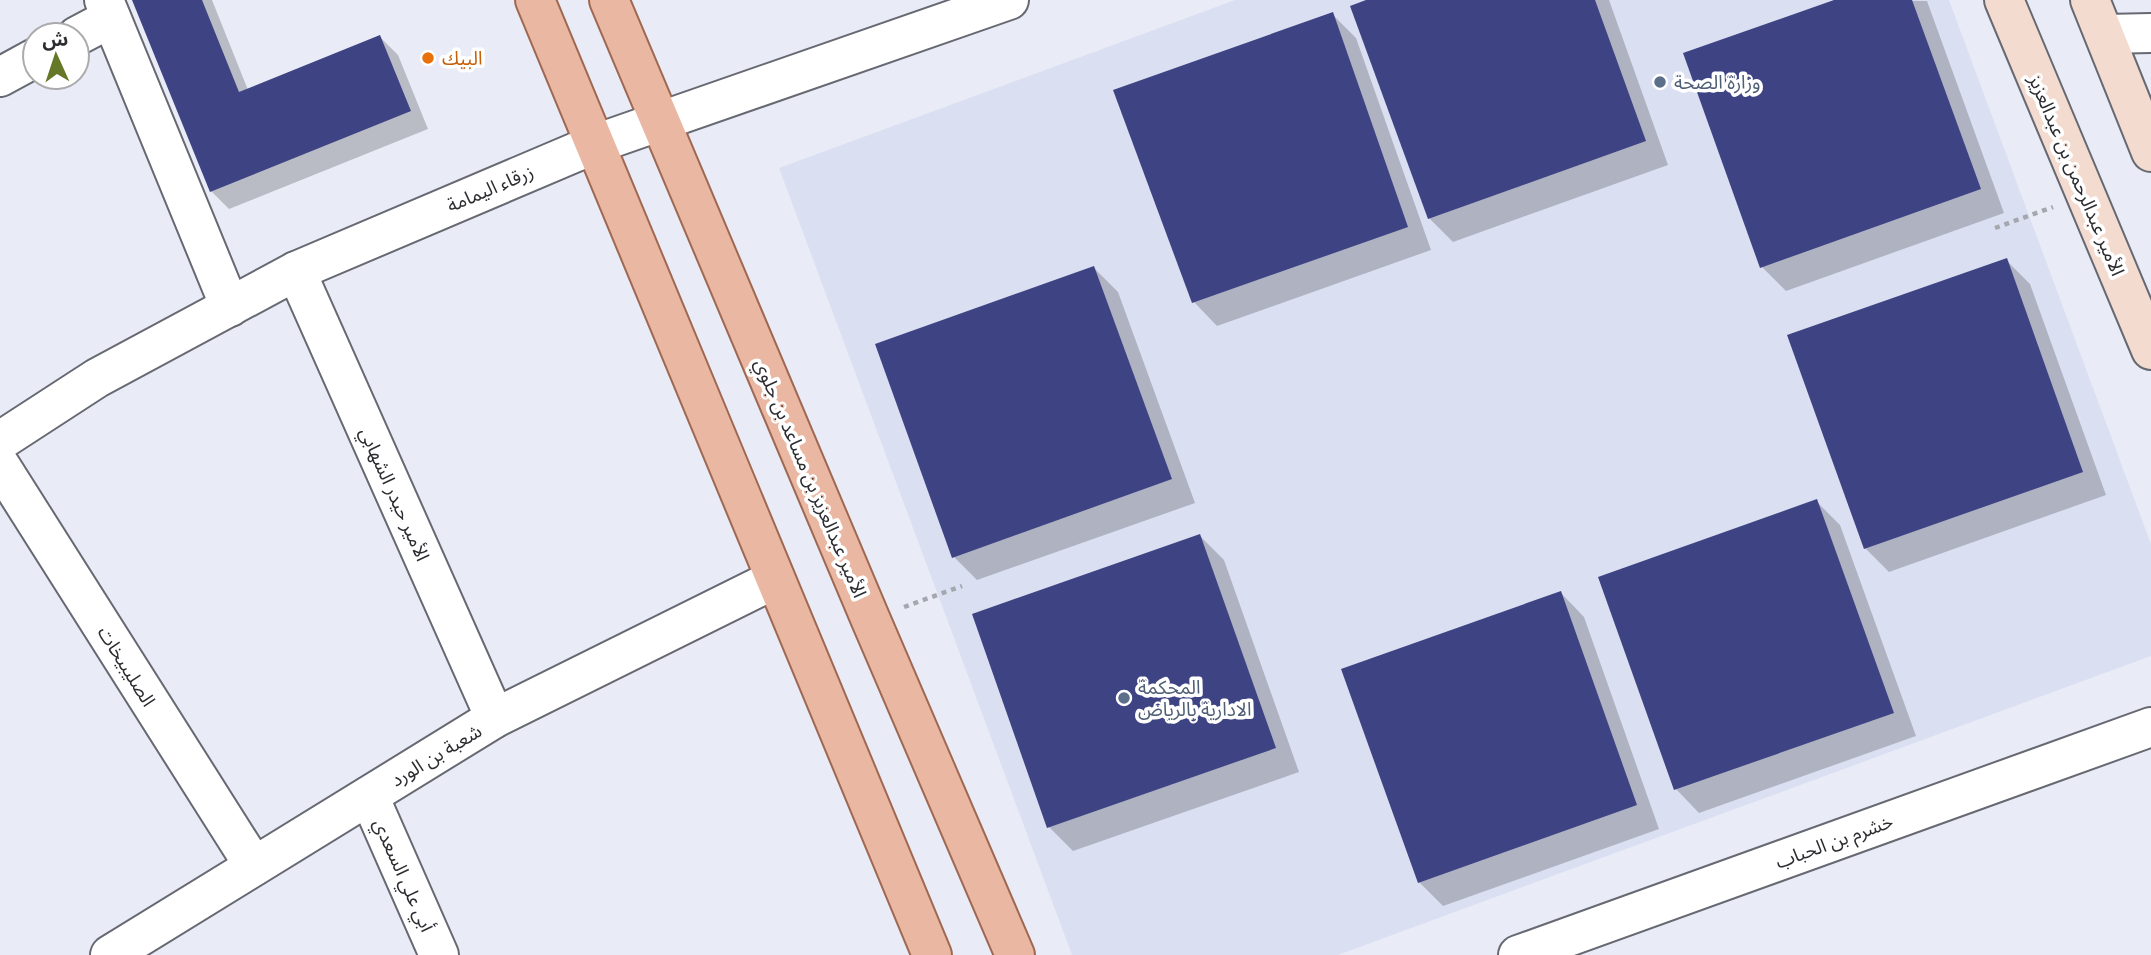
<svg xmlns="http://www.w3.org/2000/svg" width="2151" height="955" font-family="'Roboto Condensed','Noto Sans Arabic',sans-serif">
<rect width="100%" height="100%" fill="#e9ecf7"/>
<polygon fill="#dbdff2" points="1235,0 1949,0 2151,544 2151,656 1338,955 1072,955 779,168"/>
<g fill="#0003">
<polygon points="134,0 212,0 248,90 380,37 398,55 428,129 229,209 211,191"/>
<polygon points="1371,0 1609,0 1668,165 1453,242 1429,218"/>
<polygon points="1839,0 1927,1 2004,213 1786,291 1762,267"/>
<polygon points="1332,14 1356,38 1431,250 1217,326 1194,302"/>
<polygon points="2006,260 2030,284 2106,495 1889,572 1865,548"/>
<polygon points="1094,268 1118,292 1195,503 977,580 954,557"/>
<polygon points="1816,501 1840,525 1916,736 1699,813 1676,789 1600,578"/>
<polygon points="1200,536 1224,560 1299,772 1073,851 1049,827"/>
<polygon points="1561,593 1584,617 1659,829 1443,906 1419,882"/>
</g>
<g fill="#3d4383">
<polygon points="132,0 202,0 239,92 380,35 411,111 210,192"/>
<polygon points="1366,0 1595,0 1646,141 1428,219 1350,6"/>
<polygon points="1834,0 1912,0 1981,189 1760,268 1683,53"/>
<polygon points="1333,12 1408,227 1192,303 1113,90"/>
<polygon points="2007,258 2083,472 1864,549 1787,335"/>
<polygon points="1094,266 1172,479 952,558 875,344"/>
<polygon points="1817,499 1894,713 1674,790 1598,577"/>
<polygon points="1200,534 1276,748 1047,828 972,614"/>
<polygon points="1561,591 1637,805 1418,883 1341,669"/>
</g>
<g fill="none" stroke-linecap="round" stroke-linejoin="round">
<g stroke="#676972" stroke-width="42">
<g id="street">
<polyline points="104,0 230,307"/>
<polyline points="2105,34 2151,33"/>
<polyline points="77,36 111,18"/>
<polyline points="0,77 35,58"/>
<polyline points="296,271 495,718"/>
<polyline points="0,441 97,378 296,271 595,144 1009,0"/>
<polyline points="0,465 254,866"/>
<polyline points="369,796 439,955"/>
<polyline points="110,955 495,718 775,579"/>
<polyline points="1518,955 2151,727"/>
</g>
</g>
<g stroke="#676972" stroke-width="42">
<g id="secondary">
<polyline points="2004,0 2151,350"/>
<polyline points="2090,0 2151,152"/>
</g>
</g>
<g stroke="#9e6852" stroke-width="42">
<g id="primary">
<polyline points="535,0 932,955"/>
<polyline points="609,0 870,618 1015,955"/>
</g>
</g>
<g stroke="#a5a7af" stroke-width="4.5" stroke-dasharray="5 5" stroke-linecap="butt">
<polyline points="1995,228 2053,207"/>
<polyline points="904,607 962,586"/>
</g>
<use href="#street" stroke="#fff" stroke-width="38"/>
<use href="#secondary" stroke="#f4dbd0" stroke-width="38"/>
<use href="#primary" stroke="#eab7a2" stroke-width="38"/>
</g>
<circle fill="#e8710a" stroke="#fff" stroke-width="2.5" cx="428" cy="58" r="7"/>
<g fill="#5c6f8a" stroke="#fff" stroke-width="2.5">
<circle cx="1660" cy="82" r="7"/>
<circle cx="1124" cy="698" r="7"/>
</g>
<g text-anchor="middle" stroke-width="7" stroke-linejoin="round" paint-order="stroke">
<g font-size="19" fill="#c56008" stroke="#fff" text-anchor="start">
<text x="442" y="65">البيك</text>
</g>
<g font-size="19" fill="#4e5e75" stroke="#fff" text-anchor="start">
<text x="1674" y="89">وزارة الصحة</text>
<text x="1138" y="694">المحكمة<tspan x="1138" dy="22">الادارية بالرياض</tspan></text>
</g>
<g font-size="19" fill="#2c2d31" stroke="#fff">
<text transform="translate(2077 175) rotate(67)" y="7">الأمير عبدالرحمن بن عبدالعزيز</text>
<text transform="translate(490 188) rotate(-23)" y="7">زرقاء اليمامة</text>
<text transform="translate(811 478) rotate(67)" y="7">الأمير عبدالعزيز بن مساعد بن جلوي</text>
<text transform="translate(395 494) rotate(66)" y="7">الأمير حيدر الشهابي</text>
<text transform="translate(127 666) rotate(58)" y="7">الصليبيخات</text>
<text transform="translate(436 755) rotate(-31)" y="7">شعبة بن الورد</text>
<text transform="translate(1834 841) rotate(-20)" y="7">خشرم بن الحباب</text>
<text transform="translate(404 875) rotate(66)" y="7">أبي علي السعدي</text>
</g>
</g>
<g transform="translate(56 56) rotate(357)"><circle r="33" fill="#ffffff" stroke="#ababad" stroke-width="2"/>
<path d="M0-5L12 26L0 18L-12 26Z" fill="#647827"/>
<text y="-10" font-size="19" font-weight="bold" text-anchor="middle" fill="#2c2d31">ش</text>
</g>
</svg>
